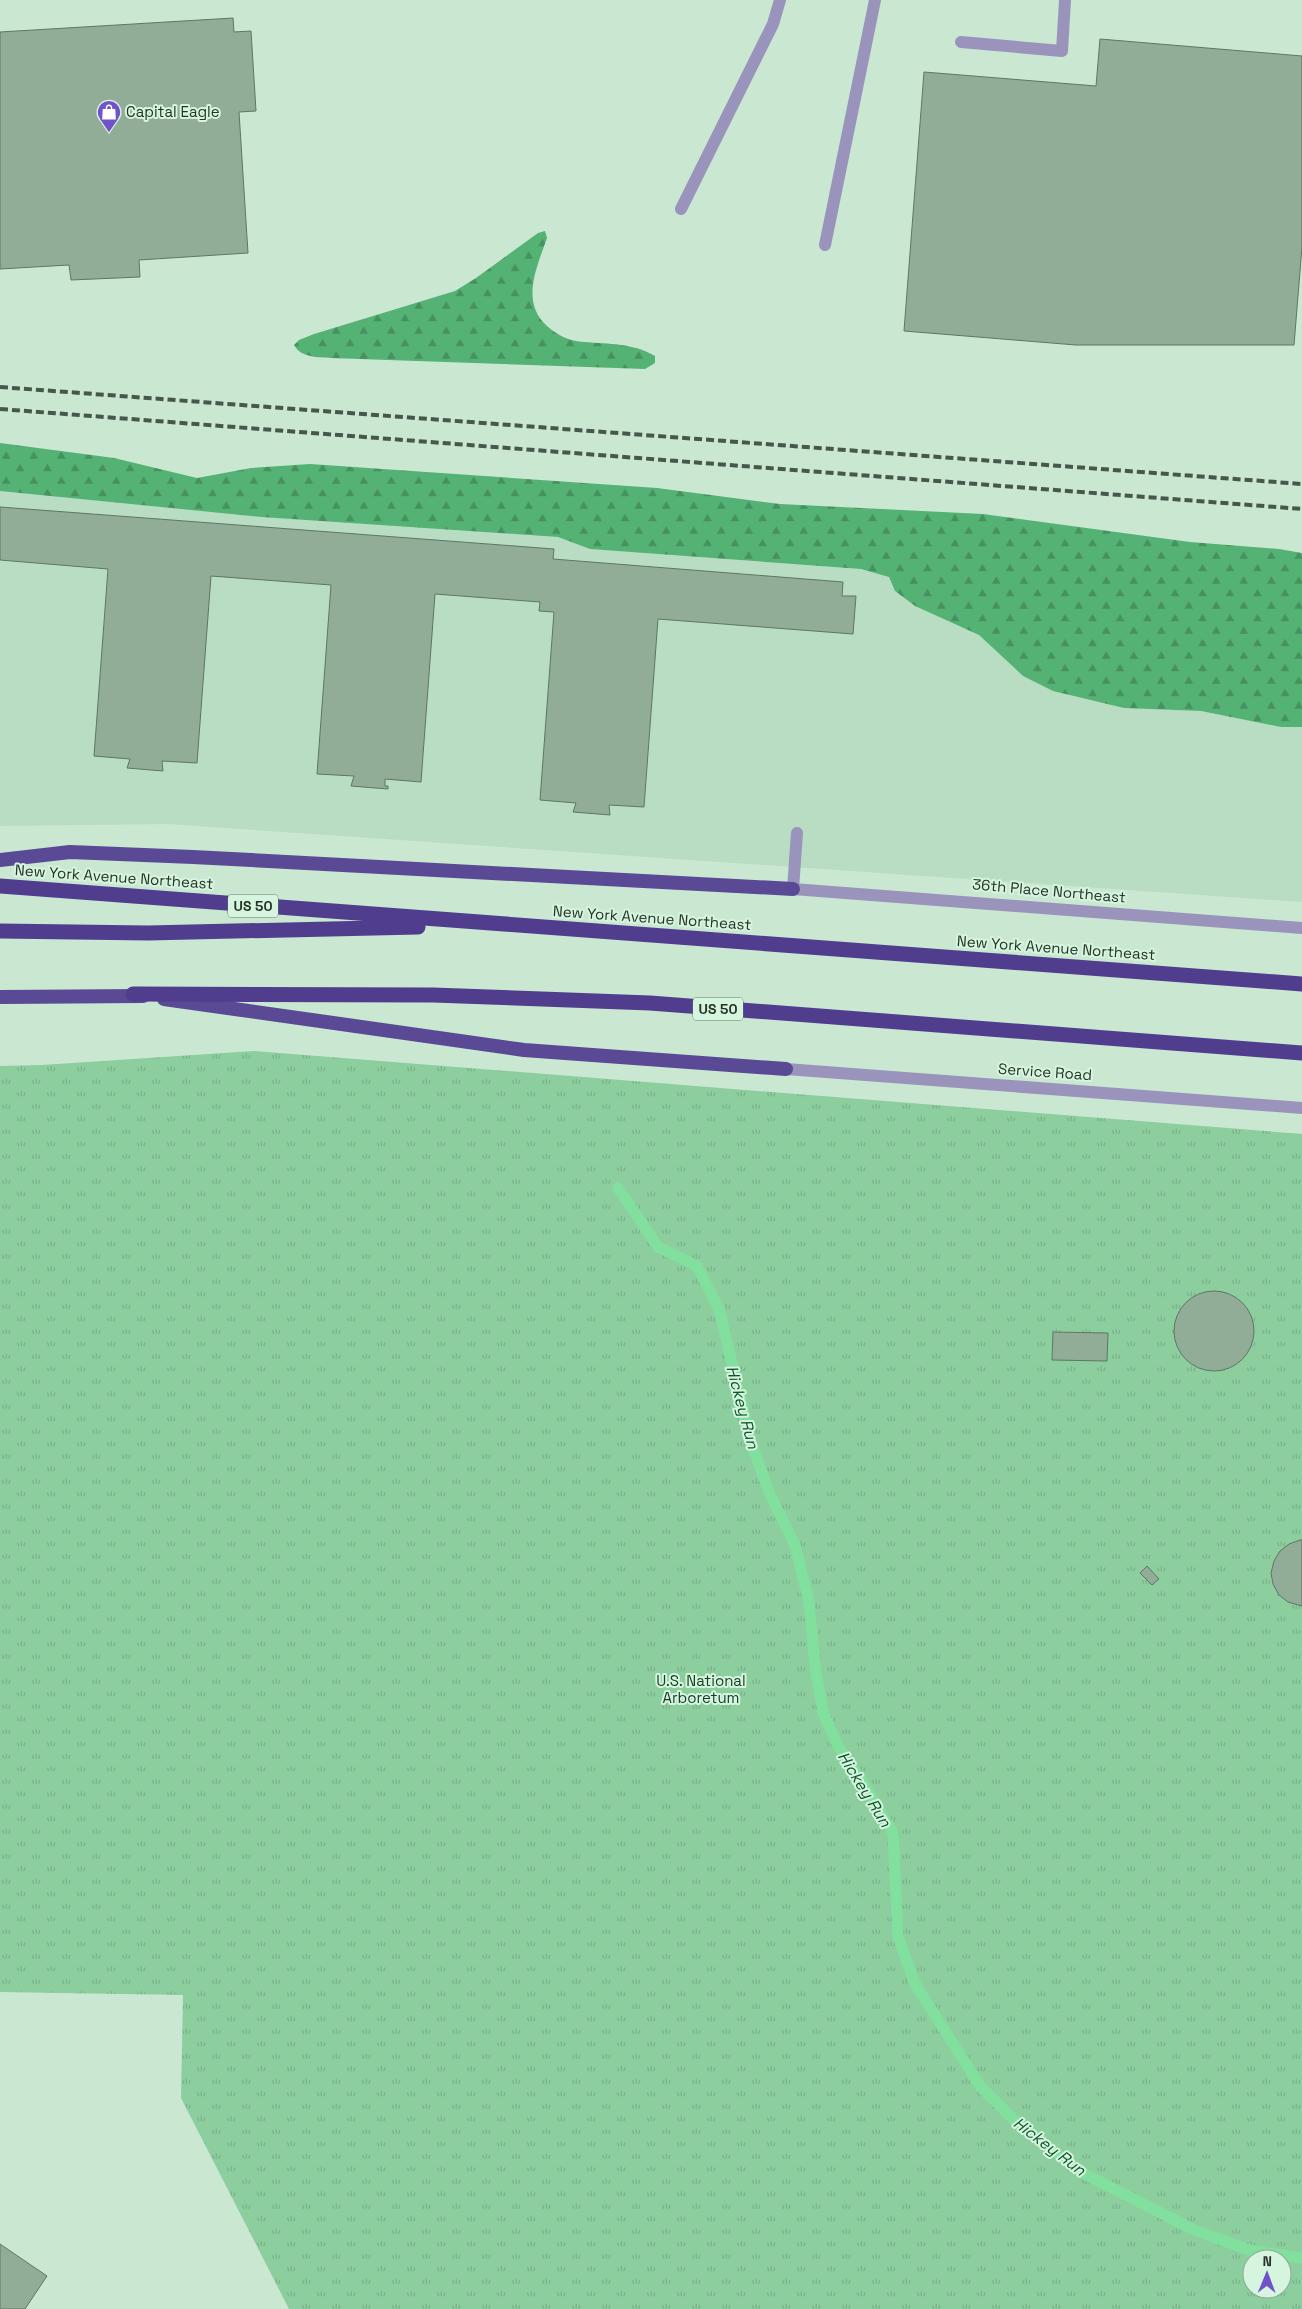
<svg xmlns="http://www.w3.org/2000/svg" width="1302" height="2309" font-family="'Space Grotesk',sans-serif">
<defs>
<pattern id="forest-firs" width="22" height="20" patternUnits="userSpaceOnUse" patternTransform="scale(1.25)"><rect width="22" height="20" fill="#54b274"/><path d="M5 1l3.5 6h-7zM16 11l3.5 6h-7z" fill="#46915f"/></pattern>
<pattern id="park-tufts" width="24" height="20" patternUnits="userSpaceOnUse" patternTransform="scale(1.25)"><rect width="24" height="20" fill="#8dce9f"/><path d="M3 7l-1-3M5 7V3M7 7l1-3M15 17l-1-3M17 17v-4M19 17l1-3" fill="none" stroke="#7ab189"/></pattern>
</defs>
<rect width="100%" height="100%" fill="#c9e7d1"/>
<polygon fill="#b9ddc2" points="0,491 558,537 590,549 861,569 889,577 895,591 915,606 979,635 1023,676 1124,708 1201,711 1281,727 1302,727 1302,902 168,824 0,826"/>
<g fill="url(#forest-firs)">
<path d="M545,231L547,238C537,267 520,302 547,326C558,336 570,341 584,342C609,344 633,343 655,356V363L645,369L331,358C318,357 301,358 294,345L299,340L314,334L455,291L476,278L538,233Z"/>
<polygon points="0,443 114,458 197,478 251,468 310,464 657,488 780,504 983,514 1190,542 1279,549 1302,553 1302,727 1281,727 1201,711 1124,708 1053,691 1023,676 979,635 915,606 895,591 889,577 861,569 590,549 558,537 262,517 0,491"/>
</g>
<path fill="url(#park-tufts)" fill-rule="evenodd" d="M254,1051L1302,1134V2309H289L181,2098L183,1995L0,1992V1066L42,1065ZM1252,2259H1282V2289H1252Z"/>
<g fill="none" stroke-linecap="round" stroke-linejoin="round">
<polyline stroke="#82e09f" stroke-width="11" points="618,1188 658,1247 697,1266 719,1309 751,1442 769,1492 795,1545 809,1602 815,1666 823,1712 838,1746 869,1792 893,1833 898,1936 914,1982 980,2086 1013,2119 1079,2171 1192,2229 1249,2250 1302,2258"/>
</g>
<g fill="#91ad98" stroke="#5c7763">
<polygon points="233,18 234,32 251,31 256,111 239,112 248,253 139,260 140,277 71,280 69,265 0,269 0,32"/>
<polygon points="1100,39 1302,56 1302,247 1294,345 1076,345 904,331 924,72 1096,86"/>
<polygon points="0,507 554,549 553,559 843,582 842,596 856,596 853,634 658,619 644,807 609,805 610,815 573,812 576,803 540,800 554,612 539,611 540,602 435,594 421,782 385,779 385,786 388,786 388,789 351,786 354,776 317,774 331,585 211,576 197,763 162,761 163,771 127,768 130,759 94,756 108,569 0,560"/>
<circle cx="1214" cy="1331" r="40"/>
<polygon points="1053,1332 1108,1333 1107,1361 1052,1360"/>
<polygon points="1300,1540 1302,1540 1302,1606 1288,1602 1279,1595 1273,1584 1271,1573 1274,1561 1280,1551 1289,1544"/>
<polygon points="1147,1566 1159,1579 1152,1585 1140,1573"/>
<polygon points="0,2244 47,2276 25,2309 0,2309"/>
</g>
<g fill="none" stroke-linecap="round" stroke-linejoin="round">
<g stroke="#9a94bc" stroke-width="12">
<polyline points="961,42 1062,51 1065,0"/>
<polyline points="681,209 773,24 780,0"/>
<polyline points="825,245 875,0"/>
<polyline points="793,889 797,833"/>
</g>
<g stroke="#9a94bc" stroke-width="12">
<polyline points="793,889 1302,928"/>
<polyline points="786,1069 1302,1108"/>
</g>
<g stroke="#5a4994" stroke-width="14">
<polyline points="0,860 70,852 193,857 793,889"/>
<polyline points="0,997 143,996"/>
<polyline points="164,999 524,1050 786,1069"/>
</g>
<g stroke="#513d8e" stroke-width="15">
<polyline points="0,886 1302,984"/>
<polyline points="0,931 148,933 418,927"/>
<polyline points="133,994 433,995 650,1003 1302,1053"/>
</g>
<g stroke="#48574c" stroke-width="4" stroke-dasharray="8 4" stroke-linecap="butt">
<polyline points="0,387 1302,484"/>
<polyline points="0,409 1302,509"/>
</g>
</g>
<defs>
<g id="shop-pin" transform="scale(1.25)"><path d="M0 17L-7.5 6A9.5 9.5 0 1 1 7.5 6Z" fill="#7152cb" stroke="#d6f5de"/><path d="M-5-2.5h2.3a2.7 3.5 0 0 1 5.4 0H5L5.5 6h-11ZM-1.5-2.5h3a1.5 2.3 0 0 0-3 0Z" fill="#fff"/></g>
</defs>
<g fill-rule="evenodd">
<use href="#shop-pin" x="109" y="112"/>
</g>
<g text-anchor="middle" stroke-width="4" stroke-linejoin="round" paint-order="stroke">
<g fill="#d6f5de" stroke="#5c6d60" stroke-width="1">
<rect x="228" y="894.5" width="50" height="23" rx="4"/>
<rect x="693" y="997.5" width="50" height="23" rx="4"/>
</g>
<g font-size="14" font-weight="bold" fill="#27332a">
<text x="253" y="911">US 50</text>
<text x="718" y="1014">US 50</text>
</g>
<g font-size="15" fill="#27332a" stroke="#d6f5de" text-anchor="start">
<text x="126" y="117">Capital Eagle</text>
</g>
<g font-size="15" fill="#27332a" stroke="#d6f5de">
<text transform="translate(114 877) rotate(4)" y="5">New York Avenue Northeast</text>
<text transform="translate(1049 891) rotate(5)" y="5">36th Place Northeast</text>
<text transform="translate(652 918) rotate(4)" y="5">New York Avenue Northeast</text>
<text transform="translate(1056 948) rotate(4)" y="5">New York Avenue Northeast</text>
<text transform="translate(1045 1072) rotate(4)" y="5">Service Road</text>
</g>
<g font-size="15" fill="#143c22" stroke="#d6f5de">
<text x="701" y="1686">U.S. National<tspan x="701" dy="17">Arboretum</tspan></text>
</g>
<g font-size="16" font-style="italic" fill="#0e552c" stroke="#d6f5de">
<text transform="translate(743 1407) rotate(75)" y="6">Hickey Run</text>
<text transform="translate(865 1789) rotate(58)" y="6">Hickey Run</text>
<text transform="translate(1050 2146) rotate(37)" y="6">Hickey Run</text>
</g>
</g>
<g transform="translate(1267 2274) rotate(1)"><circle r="24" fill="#d6f5de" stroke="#90a796"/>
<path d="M0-4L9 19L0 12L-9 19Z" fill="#7152cb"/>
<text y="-8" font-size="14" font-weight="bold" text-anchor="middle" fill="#27332a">N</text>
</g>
</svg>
